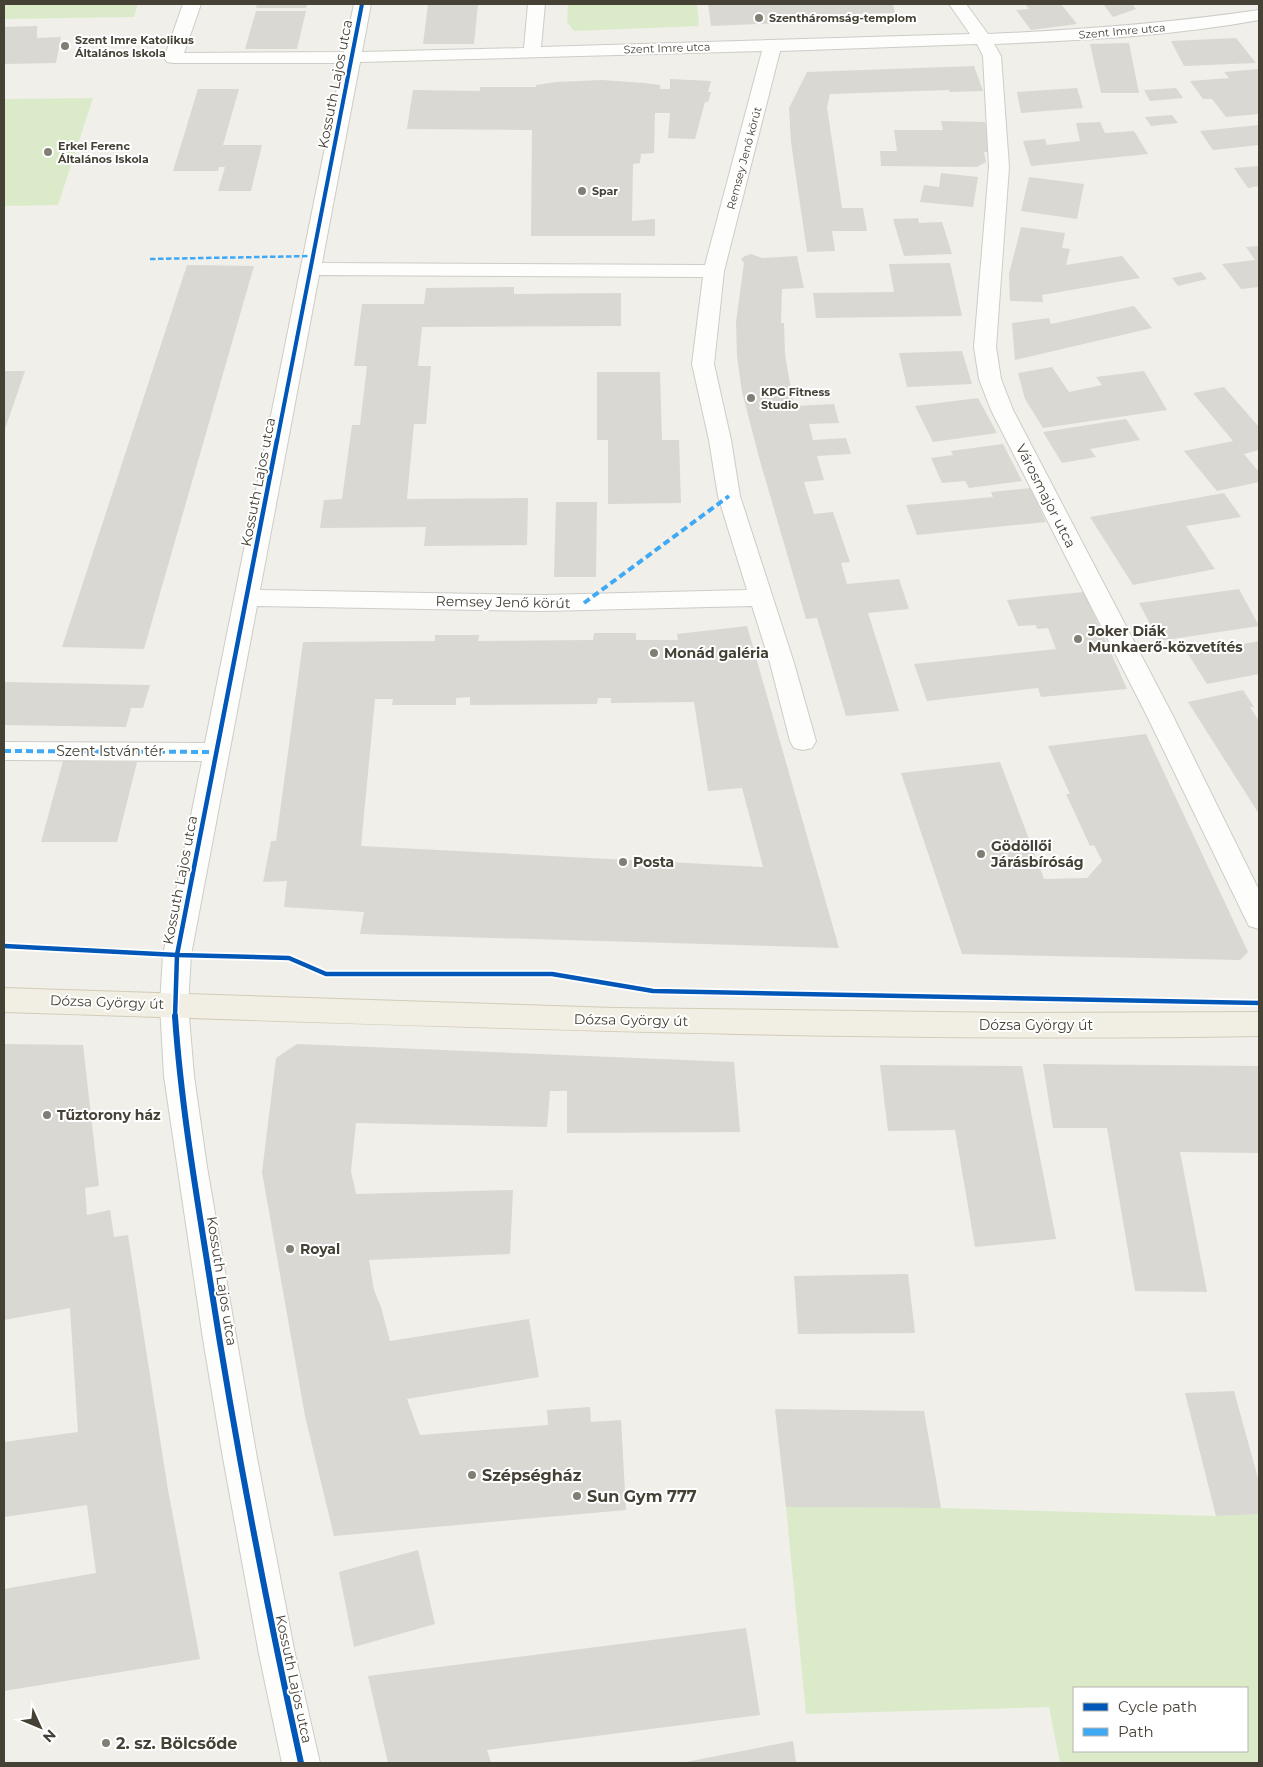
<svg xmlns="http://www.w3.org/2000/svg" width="1263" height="1767" font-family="Montserrat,sans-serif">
<rect width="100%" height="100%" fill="#f0efe9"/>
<g fill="#dbebc9" fill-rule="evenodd">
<polygon points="4,4 138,4 134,17 4,19"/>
<polygon points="568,4 697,4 699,26 574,31 567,22"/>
<polygon points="93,98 58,205 4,206 4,99"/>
<path d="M786,1507L941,1508L1216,1516L1259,1514V1763H1060L1049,1707L806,1714ZM1074,1688H1247V1751H1074Z"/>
</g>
<g fill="#d9d8d2" fill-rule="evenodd">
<polygon points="257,4 307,4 306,8 256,8"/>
<polygon points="428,4 478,4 474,44 423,44"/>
<polygon points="708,4 893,4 895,13 807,15 809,22 711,26"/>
<polygon points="1025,4 1061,4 1077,24 1031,30 1016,10 1029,9"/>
<polygon points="1103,4 1132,4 1136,9 1113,17"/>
<polygon points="256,11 306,11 297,49 245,49"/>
<polygon points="37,26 37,38 61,37 56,63 4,64 4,27"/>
<polygon points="1236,38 1256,63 1184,66 1171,41"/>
<polygon points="1129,43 1139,93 1101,93 1090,44"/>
<polygon points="974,66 983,91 950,92 949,90 830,94 827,107 842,208 863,208 867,231 832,231 835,251 807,252 791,142 789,108 807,72"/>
<polygon points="1259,69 1259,114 1226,117 1212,99 1203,99 1190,81 1229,78 1224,72"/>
<polygon points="670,79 711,81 708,92 711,92 708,102 705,102 695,139 668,138 670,113 655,113 654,153 641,154 640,163 633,164 632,221 655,219 655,236 531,236 532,130 407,129 413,90 480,91 480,87 536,87 536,85 556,82 602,80 645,83 660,85 660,89 670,89"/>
<polygon points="1077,88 1083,108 1021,113 1017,92"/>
<polygon points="1176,88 1183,98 1150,101 1144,90"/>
<polygon points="198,89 239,89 223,145 262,145 251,191 218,191 225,167 219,167 218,171 173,171"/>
<polygon points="1172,115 1178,123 1151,126 1145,117"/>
<polygon points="941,121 985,122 990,152 984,152 986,162 977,167 881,166 880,151 897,151 894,130 943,130"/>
<polygon points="1100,122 1105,133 1134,131 1148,154 1031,166 1023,141 1045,139 1047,145 1080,141 1076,123"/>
<polygon points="1259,125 1259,145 1213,150 1200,131"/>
<polygon points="1259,166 1259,186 1248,188 1234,168"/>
<polygon points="941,173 978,177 973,207 920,202 924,185 939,187"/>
<polygon points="1029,177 1084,184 1077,219 1021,211"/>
<polygon points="918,218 919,223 942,222 952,254 904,256 893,219"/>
<polygon points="1021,227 1065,233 1062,248 1070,249 1066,265 1122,256 1140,278 1042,295 1043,302 1010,301 1009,274"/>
<polygon points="1259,246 1259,287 1241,289 1222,264 1255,260 1246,247"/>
<polygon points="751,254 762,258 797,256 804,288 782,289 781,323 784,323 785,355 794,406 834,404 839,423 809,424 813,440 846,438 851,454 817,456 824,480 804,482 814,514 833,512 850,562 841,563 847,584 899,579 909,609 868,613 899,711 846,716 817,618 806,619 760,461 742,392 737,356 736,322 744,263 741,259 745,256"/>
<polygon points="950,263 962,316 816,318 813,293 894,292 889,264"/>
<polygon points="187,265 254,266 144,649 62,647"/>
<polygon points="1201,272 1207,279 1178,286 1172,278"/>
<polygon points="514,287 514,294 621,293 621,326 422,327 418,366 431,366 426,424 414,424 407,499 528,498 527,545 424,546 426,527 320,528 324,500 342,499 352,425 360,425 367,366 354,366 362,304 424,304 426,288"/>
<polygon points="1134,306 1152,328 1015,360 1012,323 1049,318 1051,324"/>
<polygon points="962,351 972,384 907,387 899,353"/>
<polygon points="1052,367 1069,392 1102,385 1096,377 1144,371 1167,410 1043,428 1025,399 1018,373"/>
<polygon points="4,371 25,371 4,432"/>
<polygon points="597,372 660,372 662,440 679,440 681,503 608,504 608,440 597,440"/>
<polygon points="1224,387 1259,427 1259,450 1244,454 1259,472 1259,482 1217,491 1184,451 1233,441 1193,393"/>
<polygon points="978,398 997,433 933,442 915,406"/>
<polygon points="1126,419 1140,440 1090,449 1096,457 1062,463 1043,432"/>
<polygon points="1003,444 1022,481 969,488 965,481 942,483 931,458 953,455 951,451"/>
<polygon points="1031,488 1046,522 917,535 906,505 993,497 991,492"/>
<polygon points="1224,493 1241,517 1186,526 1215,569 1133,585 1090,517"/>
<polygon points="556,502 597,502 596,577 554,577"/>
<polygon points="1239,589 1259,626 1159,641 1139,603"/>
<polygon points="1084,592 1127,689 1041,697 1038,688 927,701 914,664 1056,649 1048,628 1037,629 1036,625 1018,626 1007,600"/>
<path d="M747,626L839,948L360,934L364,912L284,907L287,881L263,882L271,841H276L303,642L435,641V635H479L478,641L593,640L594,633H636V640H678L677,634ZM470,697V705L597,704L598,698H611V703L694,702L708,791L742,788L763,867L361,846L375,699H393L392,705H456V698Z"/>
<polygon points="1259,641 1259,674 1207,684 1188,654"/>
<polygon points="4,682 150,685 143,708 131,708 126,727 4,725"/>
<polygon points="1243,690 1254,707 1250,707 1259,721 1259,814 1188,702"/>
<polygon points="1146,734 1248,952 1240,960 962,954 901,773 1000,762 1044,879 1087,878 1102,861 1094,845 1090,846 1066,794 1070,794 1048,746"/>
<polygon points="63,761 137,762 117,842 41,842"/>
<polygon points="4,1044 83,1045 99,1186 85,1188 87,1215 110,1210 114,1237 128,1235 168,1490 200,1659 4,1691 4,1589 96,1573 87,1505 4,1517 4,1442 78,1432 70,1308 4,1320"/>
<polygon points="297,1044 734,1062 740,1132 567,1133 567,1091 550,1091 547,1127 356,1123 351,1171 356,1194 513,1190 510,1254 369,1260 374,1290 381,1307 390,1341 529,1319 539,1377 407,1399 420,1435 548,1425 547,1410 590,1407 591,1422 621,1420 626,1510 334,1536 305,1416 262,1172 276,1058"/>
<polygon points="1043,1064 1259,1066 1259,1153 1180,1152 1207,1292 1135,1291 1107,1128 1053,1128"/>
<polygon points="880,1065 1022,1066 1056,1239 975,1247 955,1130 888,1131"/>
<polygon points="908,1274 915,1333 798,1334 794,1276"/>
<polygon points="1234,1391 1259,1482 1259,1514 1216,1516 1185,1393"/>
<polygon points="775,1409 924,1411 941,1508 786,1507"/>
<polygon points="418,1550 435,1624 354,1647 339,1572"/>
<polygon points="746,1628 760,1715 487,1750 491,1763 388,1763 368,1676"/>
<polygon points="793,1741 796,1763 686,1763 686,1762"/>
</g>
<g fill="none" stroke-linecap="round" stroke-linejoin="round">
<g stroke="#ceccc7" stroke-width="2">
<path id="minor" d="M183,4H201L184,53L344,52L354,4H371L362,52L524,48L528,4H545L541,47L970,34L949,4H966L988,34C1079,30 1169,23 1259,10V20C1173,36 1082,40 994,44L1001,56L1009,167L996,347L1001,379L1013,410L1173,716L1259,890V929L1249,926L1245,918L1147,716L991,410L979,379L974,347L989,167L983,56L977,44L780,51L724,271L714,364L731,440L740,496L794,663L816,741L812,748L803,750L794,748L790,741L770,663L752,606L542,611L257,606L191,955L188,1005L194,1076L207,1167L257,1458L295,1654L320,1763H282L259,1654L223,1458L203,1339L164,1076L160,1005L163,955L202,761L4,760V742L205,743L342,63H173L167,62L164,58ZM762,51L705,265L322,263L360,62ZM319,275L703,277L692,364L709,440L718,496L747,590L542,595L260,590Z"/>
</g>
<g stroke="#d2ccb7" stroke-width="2">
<path id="major" d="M4,988L614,1008L1025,1013L1259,1012V1036C841,1043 422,1025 4,1012Z"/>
</g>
<use href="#minor" fill="#fdfdfc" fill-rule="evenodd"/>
<use href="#major" fill="#f1eee3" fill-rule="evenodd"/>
<polyline stroke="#3fa9f5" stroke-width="2.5" stroke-dasharray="5.5 2.5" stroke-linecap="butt" points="150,259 313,256"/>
<g stroke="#3fa9f5" stroke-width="4" stroke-dasharray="7 4" stroke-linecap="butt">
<polyline points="584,603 729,496"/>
<polyline points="4,751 217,752"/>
</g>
<g stroke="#fff" stroke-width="6">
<polyline id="cycleway-far2" points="277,441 362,4"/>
</g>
<g stroke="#fff" stroke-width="8">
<g id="cycleway-far1">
<polyline points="4,946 177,955 289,958 326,974 552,974 653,991 1259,1003"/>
<polyline points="175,1017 177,955 277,440"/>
</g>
</g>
<g stroke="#fff" stroke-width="9">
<path id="cycleway" d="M175,1016C181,1104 196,1192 210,1280C235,1442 266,1603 301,1763"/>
</g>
<use href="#cycleway-far2" stroke="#0057b8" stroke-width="4"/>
<use href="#cycleway-far1" stroke="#0057b8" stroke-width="4.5"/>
<use href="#cycleway" stroke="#0057b8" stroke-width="6"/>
</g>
<g fill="#817e74" stroke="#fff" stroke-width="2">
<circle cx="759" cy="18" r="5"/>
<circle cx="65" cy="46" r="5"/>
<circle cx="48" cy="152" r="5"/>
<circle cx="582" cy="191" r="5"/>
<circle cx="751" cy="398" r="5"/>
<circle cx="1078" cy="639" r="5"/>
<circle cx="654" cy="653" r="5"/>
<circle cx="981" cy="854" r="5"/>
<circle cx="623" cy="862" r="5"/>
<circle cx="47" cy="1115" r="5"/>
<circle cx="290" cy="1249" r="5"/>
<circle cx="472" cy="1475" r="5"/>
<circle cx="577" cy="1496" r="5"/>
<circle cx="106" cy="1743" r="5"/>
</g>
<g text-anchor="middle" stroke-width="4" stroke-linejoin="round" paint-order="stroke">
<g font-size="11" font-weight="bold" fill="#454135" stroke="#fff" text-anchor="start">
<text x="769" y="22">Szentháromság-templom</text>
<text x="75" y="44">Szent Imre Katolikus<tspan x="75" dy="13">Általános Iskola</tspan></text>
<text x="58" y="150">Erkel Ferenc<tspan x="58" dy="13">Általános Iskola</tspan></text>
<text x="592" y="195">Spar</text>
<text x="761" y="396">KPG Fitness<tspan x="761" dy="13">Studio</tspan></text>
</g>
<g font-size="11" fill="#454135" stroke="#fff">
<text transform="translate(1122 31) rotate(-5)" y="4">Szent Imre utca</text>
<text transform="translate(667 48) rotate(-2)" y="4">Szent Imre utca</text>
<text transform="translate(744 158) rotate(-75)" y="4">Remsey Jenő körút</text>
</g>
<g font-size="14" fill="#454135" stroke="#fff">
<text transform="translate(335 84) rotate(-79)" y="5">Kossuth Lajos utca</text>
<text transform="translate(258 482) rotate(-79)" y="5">Kossuth Lajos utca</text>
<text transform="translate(1046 496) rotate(63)" y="5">Városmajor utca</text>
<text transform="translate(503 602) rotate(1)" y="5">Remsey Jenő körút</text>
<text x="110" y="756">Szent István tér</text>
<text transform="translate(180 880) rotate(-79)" y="5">Kossuth Lajos utca</text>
<text transform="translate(107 1002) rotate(2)" y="5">Dózsa György út</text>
<text transform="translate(631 1020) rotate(1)" y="5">Dózsa György út</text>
<text x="1036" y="1030">Dózsa György út</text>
<text transform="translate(222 1281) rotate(81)" y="5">Kossuth Lajos utca</text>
<text transform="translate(294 1679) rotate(78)" y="5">Kossuth Lajos utca</text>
</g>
<g font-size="14" font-weight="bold" fill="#454135" stroke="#fff" text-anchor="start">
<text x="1088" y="636">Joker Diák<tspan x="1088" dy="16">Munkaerő-közvetítés</tspan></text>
<text x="664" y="658">Monád galéria</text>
<text x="991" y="851">Gödöllői<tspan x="991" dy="16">Járásbíróság</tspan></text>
<text x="633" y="867">Posta</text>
<text x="57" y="1120">Tűztorony ház</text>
<text x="300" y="1254">Royal</text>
</g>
<g font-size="16" font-weight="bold" fill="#454135" stroke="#fff" text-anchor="start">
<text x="482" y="1481">Szépségház</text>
<text x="587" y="1502">Sun Gym 777</text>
<text x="116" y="1749">2. sz. Bölcsőde</text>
</g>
</g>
<rect width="1263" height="1767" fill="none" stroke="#454135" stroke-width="10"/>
<rect x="1073" y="1687" width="175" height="65" fill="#ffffff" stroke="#b5b3ae"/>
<rect x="1083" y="1703" width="25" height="8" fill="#0057b8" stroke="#b5b3ae"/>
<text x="1118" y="1712" font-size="15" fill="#454135">Cycle path</text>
<rect x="1083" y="1728" width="25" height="8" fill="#3fa9f5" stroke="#b5b3ae"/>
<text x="1118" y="1737" font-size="15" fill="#454135">Path</text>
<g transform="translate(40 1727) rotate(134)" stroke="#ffffff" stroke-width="4" paint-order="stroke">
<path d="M0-4L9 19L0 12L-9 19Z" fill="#454135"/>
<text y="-8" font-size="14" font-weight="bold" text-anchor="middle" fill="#454135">N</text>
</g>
</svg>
